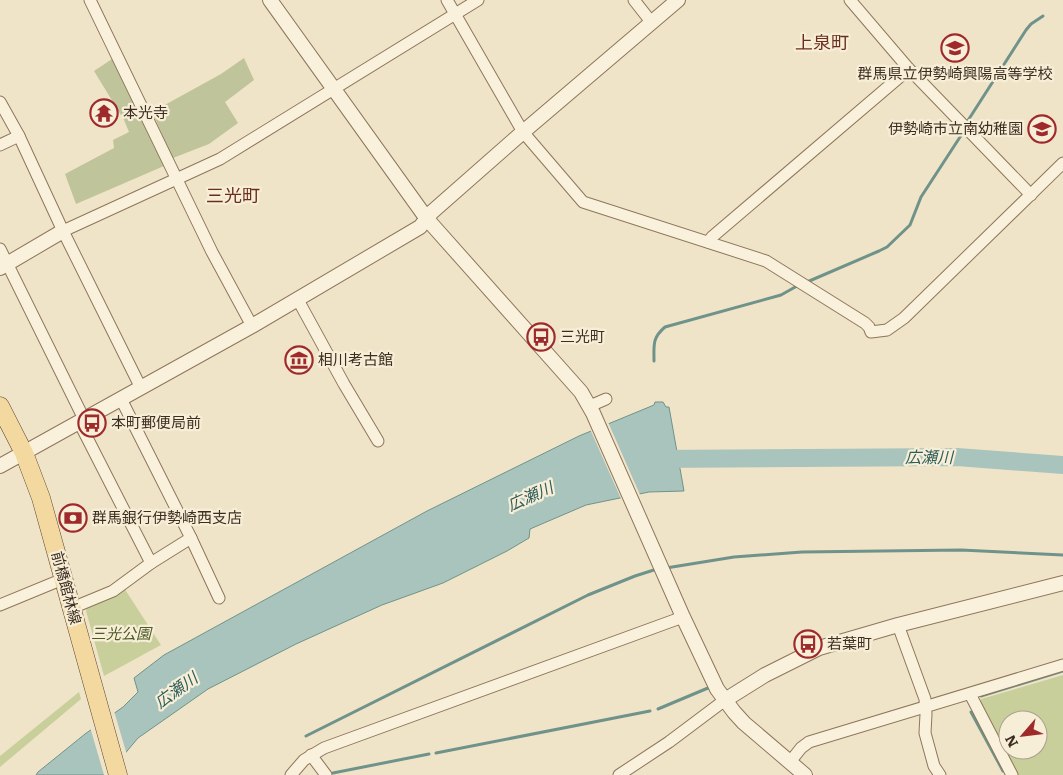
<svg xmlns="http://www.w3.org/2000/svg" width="1063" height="775" font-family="Literata,'Noto Sans JP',serif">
<rect width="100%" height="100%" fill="#f0e4c8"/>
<g fill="#c9cf9b" fill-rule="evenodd">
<polygon points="124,588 161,645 104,676 86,611 87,607"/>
<path d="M1063,675V775H1018L980,702L981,699ZM1008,720H1038V750H1008Z"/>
<polygon points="79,692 81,699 0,767 0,756"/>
</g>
<g fill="#bfc49a">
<polygon points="244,58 254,80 225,102 238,123 209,144 173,158 152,112 221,74"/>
<polygon points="112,59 164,166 76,204 65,174 114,148 113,140 129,132 124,120 94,71"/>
</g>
<polygon fill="#a9c4bc" stroke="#6f938a" points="655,402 663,402 666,407 669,407 684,491 649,492 586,505 530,529 529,538 507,551 443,583 382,605 296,644 208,689 138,738 107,775 36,775 38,772 85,734 123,707 138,692 134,678 164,655 427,511 579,436 654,405"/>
<g fill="#f0e4c8">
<polygon points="608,422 641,497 622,501 590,429"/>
<polygon points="114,711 127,755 110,775 104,775 90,727"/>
</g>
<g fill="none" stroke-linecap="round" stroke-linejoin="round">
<g stroke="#6f938a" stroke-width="3">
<polyline points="967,122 1026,30 1031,24 1043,16"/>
<polyline points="807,282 879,251 887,247 910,225 921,197 962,134"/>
<path d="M654,361C654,345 652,338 665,327L781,295L797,286"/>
<polyline points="666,568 734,557 802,552 961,550 1063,555"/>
<polyline points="981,696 1063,671"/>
<polyline points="658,709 708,688"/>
<polyline points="971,712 1003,771"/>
<polyline points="306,736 588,595 635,576 657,569"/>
<polyline points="436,753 650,711"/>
<polyline points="333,773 429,754"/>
</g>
<polyline stroke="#a9c4bc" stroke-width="18" points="656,459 957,457 1063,465"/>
<g stroke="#8d765c" stroke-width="13">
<g id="minor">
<polyline points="90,0 212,252 252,326"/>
<polyline points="447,0 523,132 583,202 766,261 865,323 869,327 871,332 887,330 904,318 1063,163"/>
<polyline points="634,0 652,23"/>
<polyline points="850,0 909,69 1031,195"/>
<polyline points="0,102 19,136 63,231 141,388"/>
<polyline points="0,145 19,136"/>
<polyline points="63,231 220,159 478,0"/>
<polyline points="708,242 712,237 909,69"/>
<polyline points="0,249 84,419"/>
<polyline points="298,300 344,384 378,441"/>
<polyline points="121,399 191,538 219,598"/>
<polyline points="590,406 606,399"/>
<polyline points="79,422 151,563"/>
<polyline points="0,605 63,579"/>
<polyline points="72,608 113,591 151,563 191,538"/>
<polyline points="898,625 925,699 926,714 925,733 934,766 940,775"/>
<polyline points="970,694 1012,775"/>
<polyline points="311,755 326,775"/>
<polyline points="790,762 801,748 809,742 1063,665"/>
<polyline points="291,775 304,760 324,748 683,617"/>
<polyline points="619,775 669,742 725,700"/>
</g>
</g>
<g stroke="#8d765c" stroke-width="16">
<g id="tertiary">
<polyline points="270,0 427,219 581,392 593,413 683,617 717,689 734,712 744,723 805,775"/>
<polyline points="0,268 63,231"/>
<polyline points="0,466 252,326 420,227 432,212 523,132 678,0"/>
<polyline points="725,700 765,675 819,648 898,625 1063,583"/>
</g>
</g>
<g stroke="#5b4430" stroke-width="19">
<polyline id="primary" points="0,406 24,453 41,498 118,775"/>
</g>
<use href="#minor" stroke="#faf1dc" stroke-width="11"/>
<use href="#tertiary" stroke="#faf1dc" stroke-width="14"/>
<use href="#primary" stroke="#f3d9a0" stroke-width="18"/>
</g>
<defs>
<g id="school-ring" transform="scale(1.4375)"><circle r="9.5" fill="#f7eed8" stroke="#9e2a2b" stroke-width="1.5"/><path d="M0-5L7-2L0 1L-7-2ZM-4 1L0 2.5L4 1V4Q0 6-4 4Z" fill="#9e2a2b"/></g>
<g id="temple-ring" transform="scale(1.4375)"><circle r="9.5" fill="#f7eed8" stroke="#9e2a2b" stroke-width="1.5"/><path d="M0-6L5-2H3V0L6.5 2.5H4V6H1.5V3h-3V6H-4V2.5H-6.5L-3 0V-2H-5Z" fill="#9e2a2b"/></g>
<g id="bus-ring" transform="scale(1.4375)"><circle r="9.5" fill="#f7eed8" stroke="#9e2a2b" stroke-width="1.5"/><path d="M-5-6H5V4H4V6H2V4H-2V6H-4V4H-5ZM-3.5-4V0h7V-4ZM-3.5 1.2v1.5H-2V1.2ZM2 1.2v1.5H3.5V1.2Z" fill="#9e2a2b"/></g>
<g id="museum-ring" transform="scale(1.4375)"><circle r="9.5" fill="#f7eed8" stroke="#9e2a2b" stroke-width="1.5"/><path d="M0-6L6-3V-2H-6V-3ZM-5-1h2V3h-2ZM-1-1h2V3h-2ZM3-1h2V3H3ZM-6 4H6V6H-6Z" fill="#9e2a2b"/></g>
<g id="bank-ring" transform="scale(1.4375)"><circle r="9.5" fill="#f7eed8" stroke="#9e2a2b" stroke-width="1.5"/><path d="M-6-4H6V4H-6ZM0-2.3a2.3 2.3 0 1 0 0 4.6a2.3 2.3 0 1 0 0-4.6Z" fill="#9e2a2b"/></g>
</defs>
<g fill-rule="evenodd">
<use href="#school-ring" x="955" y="48"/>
<use href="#temple-ring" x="104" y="113"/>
<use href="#school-ring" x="1042" y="129"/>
<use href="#bus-ring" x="541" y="337"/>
<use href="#museum-ring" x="299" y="360"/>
<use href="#bus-ring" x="92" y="423"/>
<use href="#bank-ring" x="73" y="518"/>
<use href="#bus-ring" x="808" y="644"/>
</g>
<g text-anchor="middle" stroke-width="4.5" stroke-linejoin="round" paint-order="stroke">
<g font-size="15" fill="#3d2e20" stroke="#f7eed8" text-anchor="start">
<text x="955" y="79" text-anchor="middle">群馬県立伊勢崎興陽高等学校</text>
<text x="123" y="118">本光寺</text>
<text x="1023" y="134" text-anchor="end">伊勢崎市立南幼稚園</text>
<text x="560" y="342">三光町</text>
<text x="318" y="365">相川考古館</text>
<text x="111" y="428">本町郵便局前</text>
<text x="92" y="523">群馬銀行伊勢崎西支店</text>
<text x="827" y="649">若葉町</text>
</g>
<g font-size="15" fill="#3d2e20" stroke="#f7eed8">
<text transform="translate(66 588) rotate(75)" y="5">前橋館林線</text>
</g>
<g font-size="15" font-style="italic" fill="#4d5a26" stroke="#f7eed8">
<text x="121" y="639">三光公園</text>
</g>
<g font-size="16" font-style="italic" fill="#2f5d5a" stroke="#f7eed8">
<text x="929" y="463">広瀬川</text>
<text transform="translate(530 496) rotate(-24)" y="6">広瀬川</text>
<text transform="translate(176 690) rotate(-36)" y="6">広瀬川</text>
</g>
<g font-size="18" fill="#6b2e1e" stroke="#f7eed8">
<text x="822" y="49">上泉町</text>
<text x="233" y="202">三光町</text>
</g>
</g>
<g transform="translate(1023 735) rotate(242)"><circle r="24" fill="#f7eed8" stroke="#ada18e"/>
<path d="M0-4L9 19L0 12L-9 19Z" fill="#9e2a2b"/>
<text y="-8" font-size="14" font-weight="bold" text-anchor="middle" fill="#3d2e20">N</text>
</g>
</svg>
